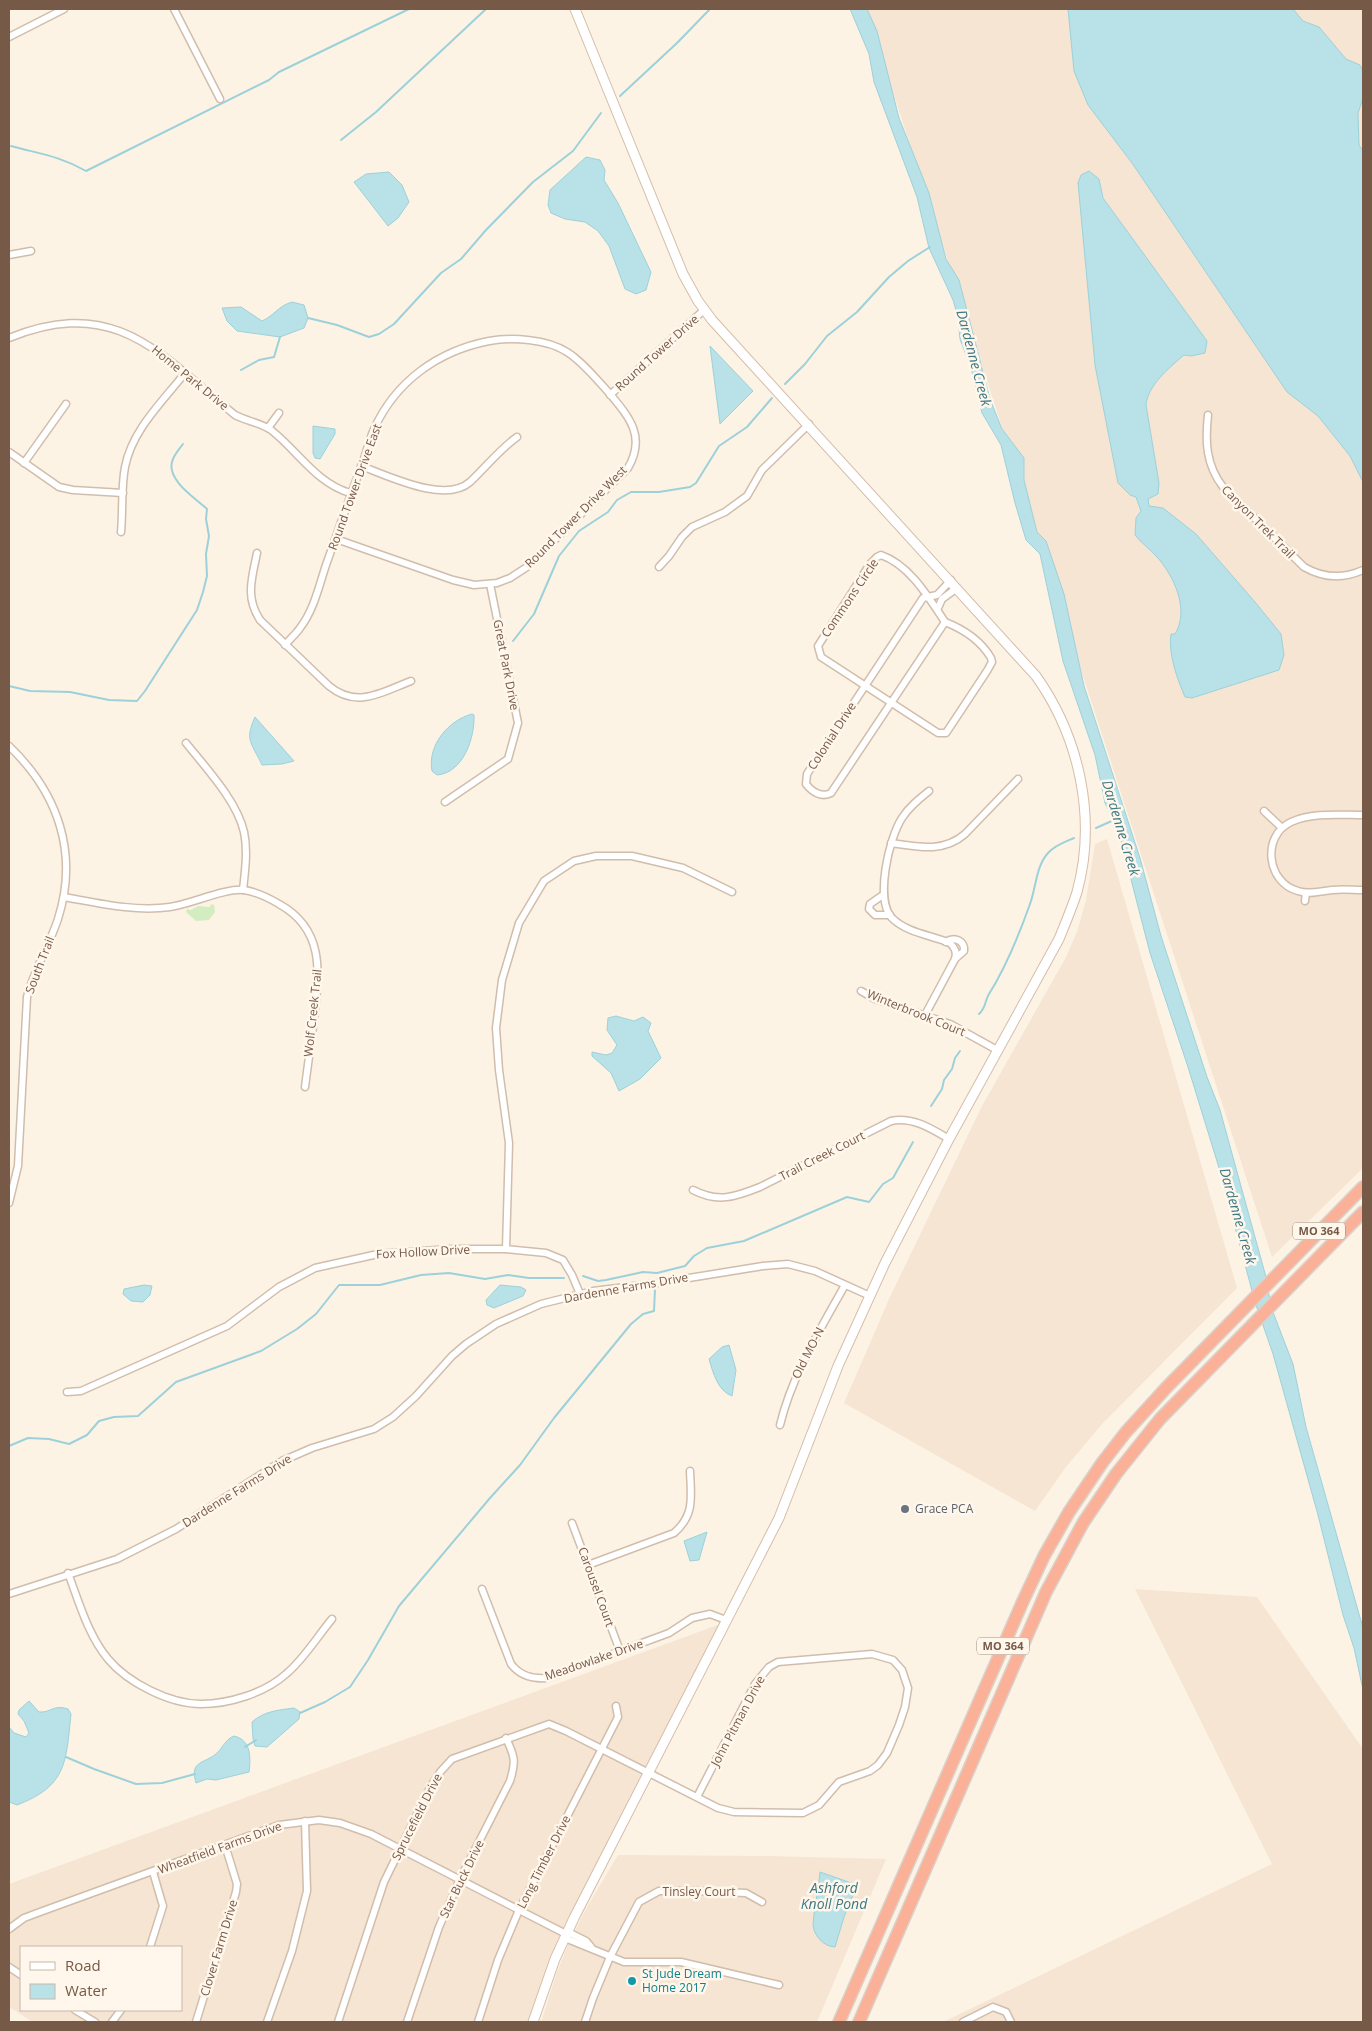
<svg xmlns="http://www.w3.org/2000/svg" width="1372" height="2031" font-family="'Open Sans',sans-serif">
<rect width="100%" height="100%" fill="#fdf3e4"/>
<g fill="#f5e5d2" fill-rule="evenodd">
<polygon points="866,9 1363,9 1363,1168 1272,1257"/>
<polygon points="1107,839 1237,1288 1103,1423 1066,1467 1035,1511 844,1403 890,1297 982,1106 1065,959 1077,932 1086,900 1095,844"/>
<polygon points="1135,1589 1257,1597 1363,1749 1363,2022 943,2022 1272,1864"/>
<path d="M726,1622L559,1950L533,2022H33L9,2007V1884ZM21,1947H181V2010H21Z"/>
<polygon points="618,1855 766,1856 886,1859 817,2022 541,2022 557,1972 570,1940 587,1907"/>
</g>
<polygon fill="#d3ecc2" points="211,904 214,905 215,912 209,920 196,921 186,912 187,909 191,910 198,906 210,907"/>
<g fill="#b8e1e8" stroke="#9dd1da">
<polygon points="850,9 867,9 877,31 899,118 929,193 946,259 959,280 990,399 1002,429 1024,458 1024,480 1037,532 1046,541 1064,594 1084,686 1140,858 1161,936 1207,1077 1220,1110 1266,1277 1271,1307 1293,1364 1306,1427 1363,1628 1363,1690 1354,1648 1343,1615 1318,1515 1273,1354 1255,1302 1220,1171 1188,1067 1150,953 1118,829 1105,803 1095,755 1063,661 1040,554 1026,540 1015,503 1001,445 982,413 971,368 960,339 958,317 953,300 929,248 917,197 874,82 869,54"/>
<polygon points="1068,9 1293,9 1303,21 1319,27 1346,59 1360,65 1363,71 1363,98 1358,113 1359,145 1363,151 1363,482 1350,456 1318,416 1287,392 1132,163 1088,105 1074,71"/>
<polygon points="586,157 600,160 605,170 604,180 618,203 651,272 646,290 636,294 625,289 609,246 598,231 585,222 565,219 551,213 548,205 550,190"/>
<path d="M1089,171L1099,179L1103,198L1207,341L1205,353L1191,356L1184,355C1169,368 1148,385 1146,405L1159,483L1158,494L1148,499L1149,506L1163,508L1196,534L1255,602L1281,634L1284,655L1279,670L1192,698L1185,697C1177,678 1168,654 1171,634H1175C1190,610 1174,576 1157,557C1150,549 1141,543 1135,535L1136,518L1141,511L1136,497L1130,495L1118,483L1095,365L1078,183L1081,175Z"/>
<polygon points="389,172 402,185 409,202 398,218 388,226 354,182 366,174"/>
<path d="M292,302L304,305L308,318L304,328L280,337L237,331L227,321L222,308L241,307L262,321C275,315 278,306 292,302Z"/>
<polygon points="710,346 753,391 720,424"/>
<polygon points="313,426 335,429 335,434 320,459 315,458 313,453"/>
<path d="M472,714L474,715C475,738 463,773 437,775L432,771C427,745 449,720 472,714Z"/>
<path d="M255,717L294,761L282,764L262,765C252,743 244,741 255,717Z"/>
<polygon points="616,1016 634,1021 643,1017 651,1023 648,1031 661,1058 640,1079 619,1091 611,1073 592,1056 592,1052 606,1055 612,1053 617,1045 607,1030 608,1018"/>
<polygon points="144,1285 152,1286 150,1295 143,1302 131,1301 123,1294 124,1289"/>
<polygon points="500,1285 521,1287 526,1290 523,1296 494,1308 487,1305 486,1300"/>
<path d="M729,1345L736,1370L732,1396C718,1391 713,1373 709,1359L722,1347Z"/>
<polygon points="707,1532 699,1560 690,1561 684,1541"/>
<path d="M29,1701L39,1712C51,1713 53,1704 68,1709L71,1714C66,1762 67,1786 17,1805L9,1802V1727L14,1733L26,1737L29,1733L24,1721L18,1714L19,1710Z"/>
<path d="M294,1708L300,1712L299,1719L267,1747L255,1746L253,1739L252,1722C264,1711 279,1710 294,1708Z"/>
<path d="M234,1736C251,1740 251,1757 249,1772L216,1780L207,1779L196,1783C189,1760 205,1764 217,1753C223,1747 226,1739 234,1736Z"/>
<path d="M820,1872L857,1885L844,1917L835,1947C824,1947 813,1935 813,1924C814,1907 819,1889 820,1872Z"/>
</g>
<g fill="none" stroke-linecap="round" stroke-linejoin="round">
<g stroke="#9dd1da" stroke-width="2">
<polyline points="620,96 677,43 710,9"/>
<polyline points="341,140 376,112 486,9"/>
<path d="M11,146C40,154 60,156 86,171L269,80L279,72L409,9"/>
<polyline points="308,318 337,325 369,337 379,334 394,324 441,273 461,259 486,230 533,182 573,151 601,113"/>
<polyline points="241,370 259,360 274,357 280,337"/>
<polyline points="785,384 805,364 827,336 857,312 889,277 908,261 930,247"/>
<polyline points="513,641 534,614 559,556 579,531 608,512 617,500 631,492 659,492 690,487 696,483 719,446 747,427 772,398"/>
<path d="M9,686L30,691L70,692L109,700L137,701L145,691L197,610L203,592L207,576L206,554L209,536L206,519L207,509C195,498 167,480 172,462C173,456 179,449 183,444"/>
<polyline points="1096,828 1114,820"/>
<path d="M979,1014C987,1006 984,1002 989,994C1006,967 1019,935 1030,904C1036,888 1036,866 1048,853C1055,845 1065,842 1074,838"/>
<polyline points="931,1106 942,1089 944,1080 952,1069 955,1058 960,1051"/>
<polyline points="583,1276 598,1281 606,1280 643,1272 657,1273 685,1266 694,1256 707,1248 744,1241 847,1197 869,1202 883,1184 893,1178 913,1142"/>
<polyline points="9,1446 28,1438 49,1439 69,1444 87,1435 99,1421 114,1417 138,1416 176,1382 261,1351 297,1329 316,1314 339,1285 380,1285 421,1275 449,1273 485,1279 508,1275 529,1278 564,1278"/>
<polyline points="300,1713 325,1702 350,1687 368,1660 399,1606 490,1498 520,1465 554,1418 631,1324 643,1314 654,1311 655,1289"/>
<polyline points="245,1747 256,1740"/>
<polyline points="66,1757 94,1769 136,1784 162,1783 195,1774"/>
</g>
<g stroke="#d1bdac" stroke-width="9">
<g id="minor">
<polyline points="174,9 220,99"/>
<polyline points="9,37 64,9"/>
<polyline points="9,255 31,251"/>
<path d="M9,338C115,295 159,353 235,415C246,421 261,423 271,430C298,451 316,483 350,493"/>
<polyline points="610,395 704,310"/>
<path d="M1208,415C1205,442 1206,465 1223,487L1304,567C1323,578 1343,579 1363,570"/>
<polyline points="268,428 279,413"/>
<polyline points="9,452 59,487 73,490 123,493"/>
<polyline points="24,463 66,404"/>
<path d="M361,466C389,476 445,504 470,482C486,467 500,449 517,437"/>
<path d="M121,532C123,511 121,488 125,467C132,430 163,401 185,373"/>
<path d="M257,553C252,578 245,597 260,620L329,686C357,709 382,692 411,681"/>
<path d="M881,555C910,565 929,598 945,622C963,629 981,641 991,658L992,662L987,671L946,733H938L821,657L818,646L870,564L877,557Z"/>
<polyline points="659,567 669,556 682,537 692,527 725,512 747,496 762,470 809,424"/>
<polyline points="938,608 942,599 957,588"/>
<path d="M945,622L831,793C822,798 812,792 806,784L807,774L923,598L937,595L951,580"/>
<path d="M285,645C290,639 296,634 300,628C314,610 319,586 326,565C338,532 349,498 362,465C366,453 369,441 374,429C396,381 438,351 489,341C512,337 547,339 567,352C583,362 597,380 610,394C630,418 646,437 628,468L527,567L510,578L497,583L474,585L453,580L336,539"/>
<path d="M186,743C206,768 237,801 244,832C248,851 245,871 243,890"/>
<path d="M9,746C58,793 79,853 58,919C49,946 34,970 27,997L18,1166L9,1203"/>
<polyline points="445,802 508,759 518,723 490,584"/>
<polyline points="1264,811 1282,828"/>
<path d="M1363,815C1340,815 1312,812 1291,822C1261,836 1267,883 1298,891C1309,895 1321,891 1332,890C1343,889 1353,890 1363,890"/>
<path d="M891,843C918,847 943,853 965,834L1018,779"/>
<polyline points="883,895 870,904 869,909 875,915 890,915"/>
<path d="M64,897C98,903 135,912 170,907C191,904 225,888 244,890C257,892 269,898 279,904C326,930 319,974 314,1019C311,1041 308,1064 305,1087"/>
<polyline points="1305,901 1306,893"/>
<path d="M946,942C955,936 965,941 964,951L955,959"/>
<polyline points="861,991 875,999 950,1024 997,1050"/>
<path d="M925,1015L955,959C957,952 955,948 950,943C931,935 908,933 893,919C874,901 889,838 902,818C909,807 919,799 929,791"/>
<path d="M693,1190C718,1203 735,1197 760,1187L891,1121C912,1116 932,1129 949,1139"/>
<polyline points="506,1249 509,1143 499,1070 496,1028 502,980 519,923 544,881 574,861 596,856 632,856 683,868 732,892"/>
<polyline points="67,1392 81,1391 227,1326 279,1287 315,1268 378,1254 451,1249 506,1249 546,1253 563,1260 572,1275 580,1294"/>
<path d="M780,1425C792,1375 820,1330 845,1285"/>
<polyline points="572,1523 620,1651"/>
<path d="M588,1565L674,1533C695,1515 691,1497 690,1471"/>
<path d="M68,1573C79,1602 88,1635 108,1659C128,1683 170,1704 201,1704C229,1704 265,1693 286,1674C304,1659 317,1637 332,1619"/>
<path d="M482,1589L511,1664C520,1676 532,1679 547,1678L669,1633L692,1618L710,1614L726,1620"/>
<polyline points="9,1594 117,1559 176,1529 282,1461 312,1448 374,1429 393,1417 416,1396 452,1356 466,1344 496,1324 541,1304 593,1291 658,1283 763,1266 788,1264 815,1271 870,1296"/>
<polyline points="9,1929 24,1918 40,1912 279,1825 319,1820 340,1823 371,1834 566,1934"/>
<polyline points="568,1932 586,1941 591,1947"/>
<polyline points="565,1938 624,1962 681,1962 779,1985"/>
<polyline points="150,1947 163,1906 153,1872"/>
<polyline points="9,1967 21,1975"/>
<polyline points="75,2010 95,2022"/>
<polyline points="112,2022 121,2010"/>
<polyline points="196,2022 236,1892 237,1884 225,1845"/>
<polyline points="267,2022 292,1951 307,1891 305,1821"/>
<polyline points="338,2022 384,1882 431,1786 441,1771 452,1759 549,1724 566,1731 718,1808 734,1812 803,1813 819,1805 839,1782 870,1771 878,1765 887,1753 899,1725 905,1707 908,1688 902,1670 893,1660 872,1654 778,1662 769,1667 755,1684 697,1797"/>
<path d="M407,2022L439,1927L460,1879L510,1781C516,1761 515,1757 506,1738"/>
<polyline points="478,2022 498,1960 519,1910 615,1723 618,1717 616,1706"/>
<polyline points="585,2022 593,1998 610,1957 639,1902 659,1891 694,1891 746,1893 762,1902"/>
<polyline points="963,2022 993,2007 1006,2012 1011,2022"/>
</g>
</g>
<g stroke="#d5bdaa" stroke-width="11">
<path id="secondary" d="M533,2022L555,1959L574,1918L779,1518L838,1366L885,1263L949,1139L1059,939C1065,924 1072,908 1077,892C1097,819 1080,738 1036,676L712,320L698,301L683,274L575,9"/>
</g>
<g stroke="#d9d1cc" stroke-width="14">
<g id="motorway">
<polyline points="839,2022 1023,1601 1044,1556 1069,1512 1102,1463 1126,1432 1166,1388 1363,1187"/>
<polyline points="859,2022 1046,1592 1083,1523 1116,1474 1160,1419 1363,1212"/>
</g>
</g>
<use href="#minor" stroke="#fff" stroke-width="6"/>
<use href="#secondary" stroke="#fff" stroke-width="9"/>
<use href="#motorway" stroke="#fab198" stroke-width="11"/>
</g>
<circle fill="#6b7280" stroke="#fff7eb" stroke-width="2" cx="905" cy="1509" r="5"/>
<circle fill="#0f9aa8" stroke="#fff7eb" stroke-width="2" cx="632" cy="1981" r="5"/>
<g text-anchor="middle" stroke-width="5" stroke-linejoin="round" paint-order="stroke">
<g fill="#fff7eb" stroke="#a08879" stroke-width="1">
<rect x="1293" y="1222.5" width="52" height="17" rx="4"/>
<rect x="977" y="1637.5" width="52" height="17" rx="4"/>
</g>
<g font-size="11" font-weight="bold" fill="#775948">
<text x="1319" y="1235">MO 364</text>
<text x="1003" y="1650">MO 364</text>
</g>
<g font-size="12" fill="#775948" stroke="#fff7eb">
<text transform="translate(657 353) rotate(-42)" y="4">Round Tower Drive</text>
<text transform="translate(190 378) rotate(39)" y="4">Home Park Drive</text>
<text transform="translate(355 487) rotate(-70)" y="4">Round Tower Drive East</text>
<text transform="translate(576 517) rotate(-45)" y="4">Round Tower Drive West</text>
<text transform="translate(1258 522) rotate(45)" y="4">Canyon Trek Trail</text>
<text transform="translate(850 598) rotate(-56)" y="4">Commons Circle</text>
<text transform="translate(506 665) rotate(79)" y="4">Great Park Drive</text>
<text transform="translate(832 736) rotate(-57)" y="4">Colonial Drive</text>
<text transform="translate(40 965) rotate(-69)" y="4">South Trail</text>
<text transform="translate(313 1013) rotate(-84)" y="4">Wolf Creek Trail</text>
<text transform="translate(916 1013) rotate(22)" y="4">Winterbrook Court</text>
<text transform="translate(822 1156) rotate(-27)" y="4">Trail Creek Court</text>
<text transform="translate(423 1252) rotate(-3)" y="4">Fox Hollow Drive</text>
<text transform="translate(626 1288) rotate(-10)" y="4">Dardenne Farms Drive</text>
<text transform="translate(808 1353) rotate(-63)" y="4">Old MO-N</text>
<text transform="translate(237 1491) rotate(-32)" y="4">Dardenne Farms Drive</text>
<text transform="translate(596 1587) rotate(70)" y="4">Carousel Court</text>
<text transform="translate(594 1660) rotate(-19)" y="4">Meadowlake Drive</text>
<text transform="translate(738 1721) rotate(-62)" y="4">John Pitman Drive</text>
<text transform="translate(417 1817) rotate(-63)" y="4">Sprucefield Drive</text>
<text transform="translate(220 1848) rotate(-20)" y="4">Wheatfield Farms Drive</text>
<text transform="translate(544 1862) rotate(-63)" y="4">Long Timber Drive</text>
<text transform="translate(462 1879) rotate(-64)" y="4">Star Buck Drive</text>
<text x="699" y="1896">Tinsley Court</text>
<text transform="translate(219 1948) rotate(-73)" y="4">Clover Farm Drive</text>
</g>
<g font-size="12" fill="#5b616d" stroke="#fff7eb" text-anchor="start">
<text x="915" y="1513">Grace PCA</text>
</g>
<g font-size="12" fill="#0d838f" stroke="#fff7eb" text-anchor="start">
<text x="642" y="1978">St Jude Dream<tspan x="642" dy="14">Home 2017</tspan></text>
</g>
<g font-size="14" font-style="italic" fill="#3e7984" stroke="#fff7eb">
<text transform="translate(974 358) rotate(75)" y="5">Dardenne Creek</text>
<text transform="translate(1121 828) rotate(73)" y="5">Dardenne Creek</text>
<text transform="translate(1238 1216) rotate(74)" y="5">Dardenne Creek</text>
<text x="834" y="1893">Ashford<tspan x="834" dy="16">Knoll Pond</tspan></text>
</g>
</g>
<rect width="1372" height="2031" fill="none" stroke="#775948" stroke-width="20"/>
<rect x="20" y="1946" width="162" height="65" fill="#fff7eb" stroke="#c9b8aa"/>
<rect x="30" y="1962" width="25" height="8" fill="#ffffff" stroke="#c9b8aa"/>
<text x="65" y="1971" font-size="15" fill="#775948">Road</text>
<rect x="30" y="1984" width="25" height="15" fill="#b8e1e8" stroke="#c9b8aa"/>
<text x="65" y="1996" font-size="15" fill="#775948">Water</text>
</svg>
